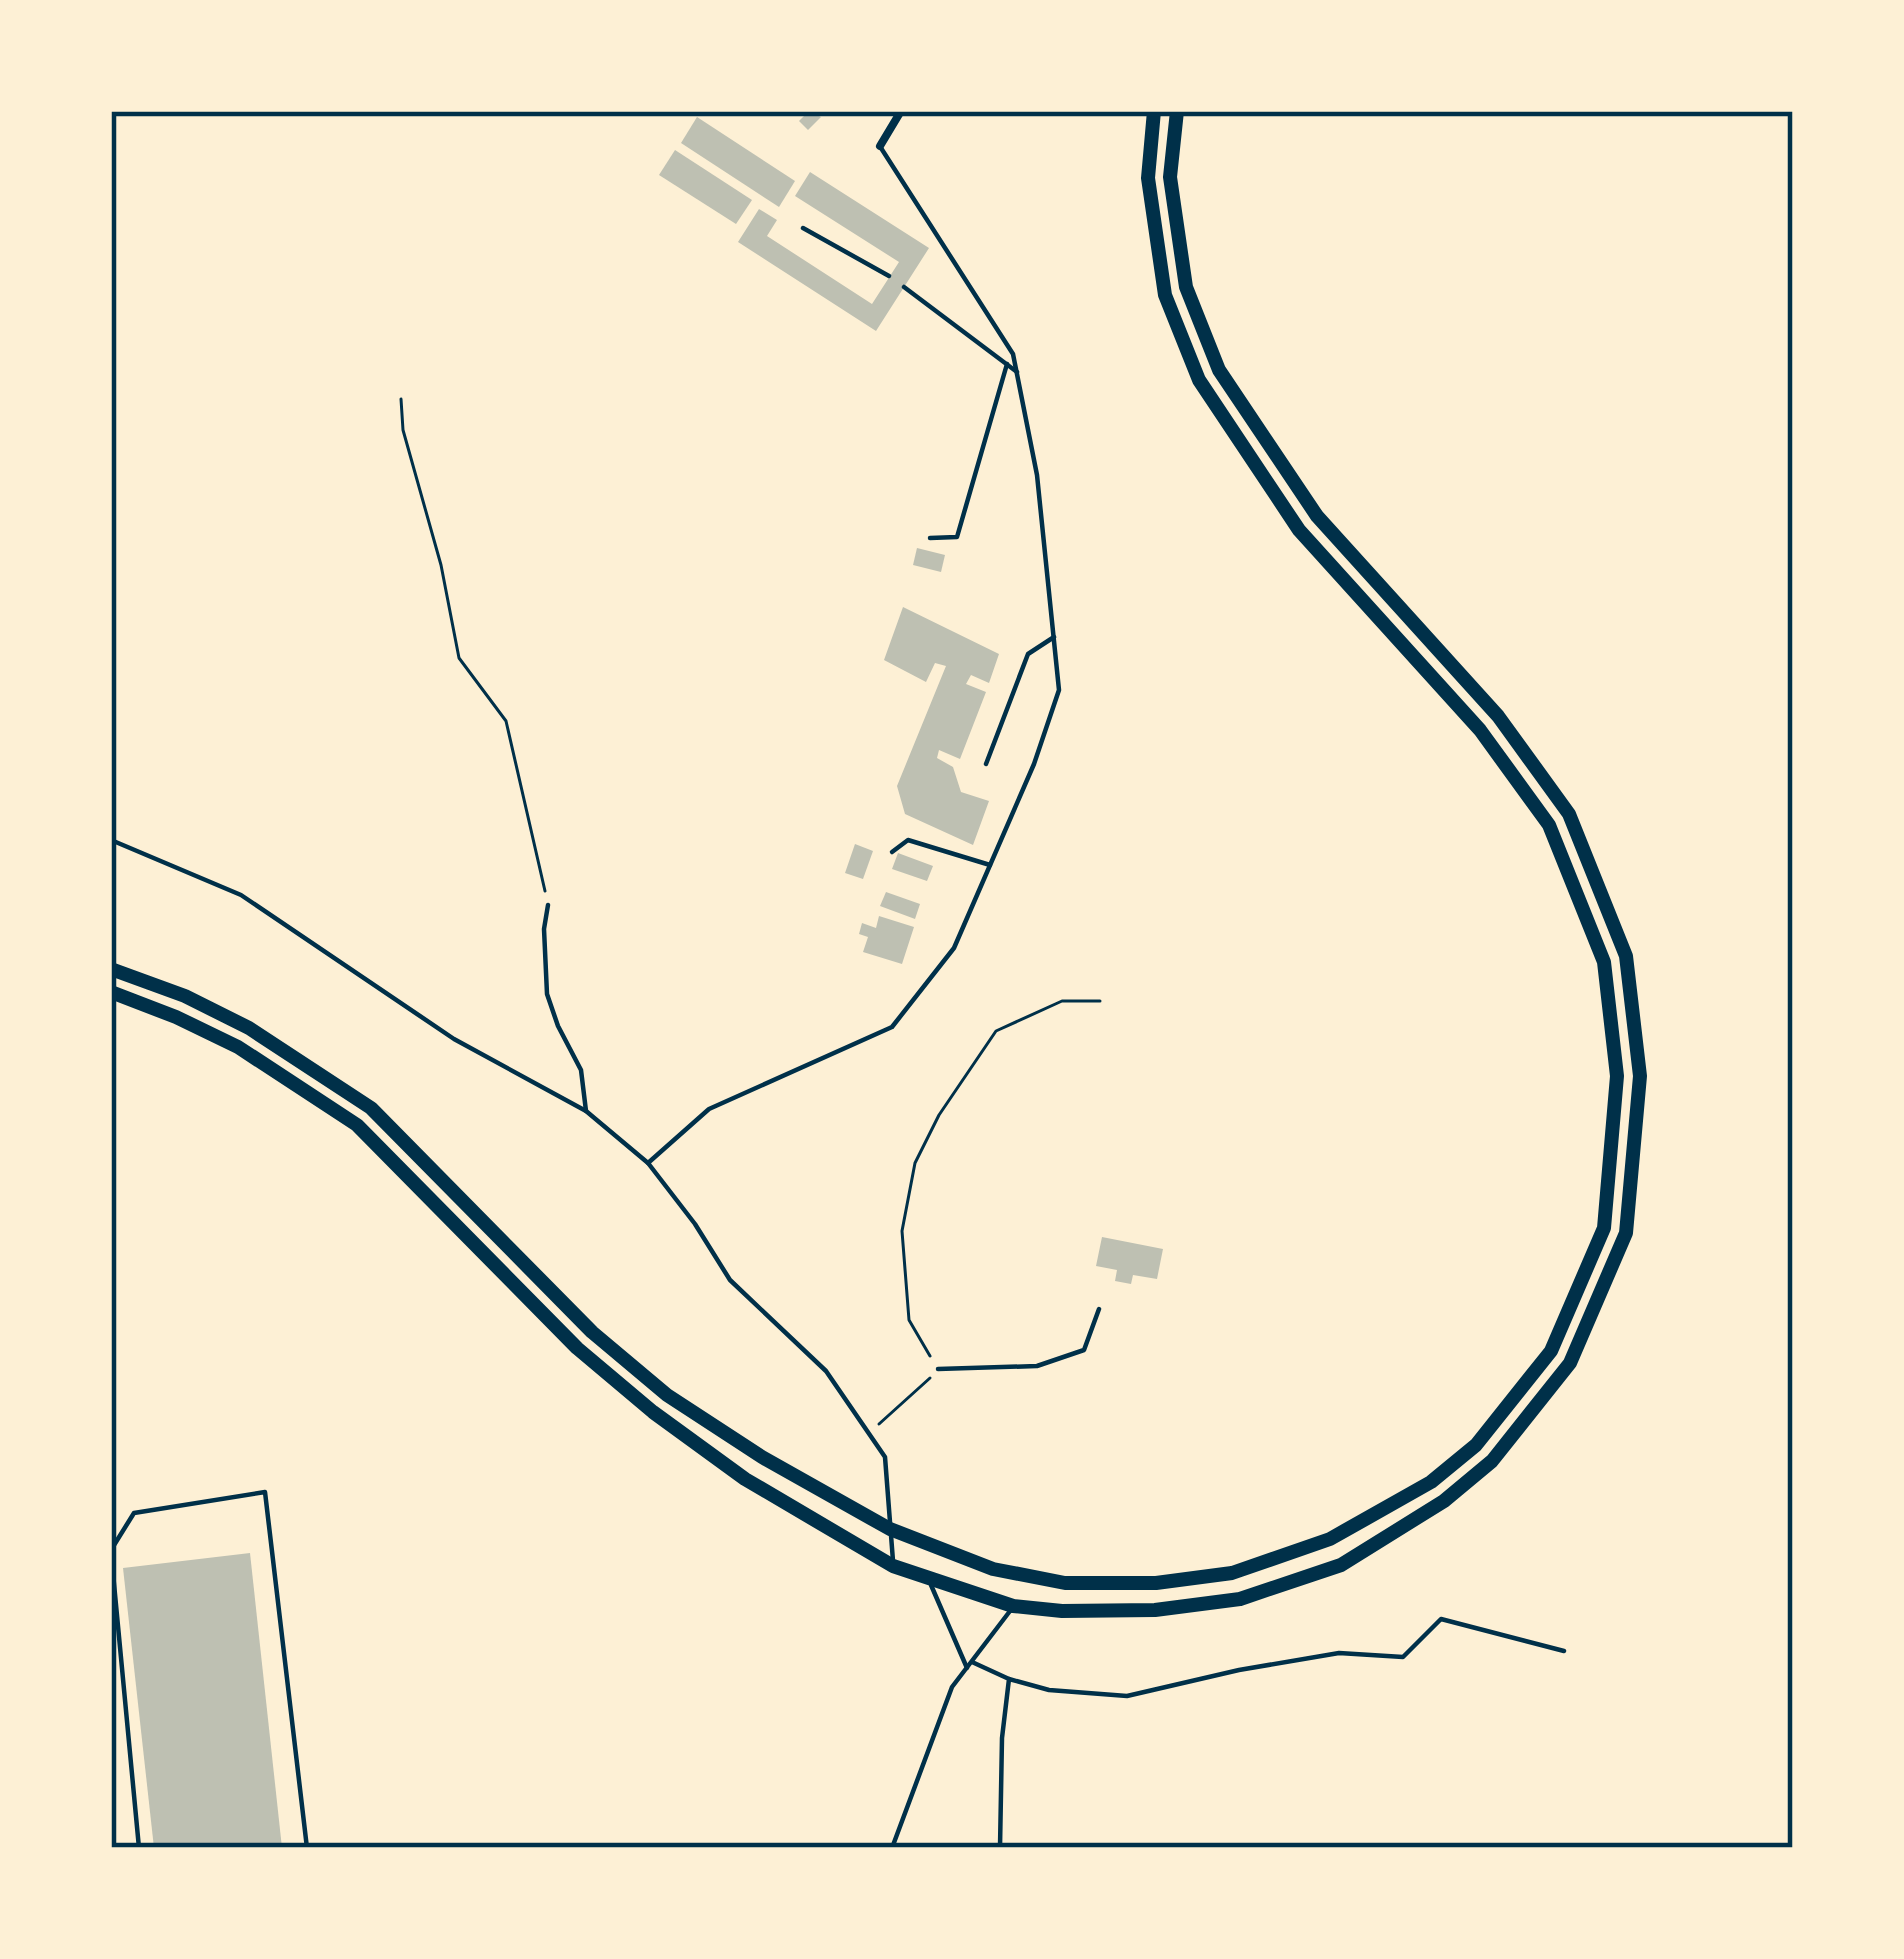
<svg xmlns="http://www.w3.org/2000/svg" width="1904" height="1959" font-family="'IBM Plex Serif',serif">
<rect width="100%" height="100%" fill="#fdf0d5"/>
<g fill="#bec0b2">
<polygon points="809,111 821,117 808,130 799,121"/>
<polygon points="697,117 795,181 779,207 681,143"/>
<polygon points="675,150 752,200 736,224 659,175"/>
<polygon points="810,172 929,248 876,331 738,242 759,209 777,220 767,236 872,304 899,262 795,196"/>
<polygon points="917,548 945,555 941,572 913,565"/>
<polygon points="903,607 999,654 989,683 971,675 966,684 986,692 960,759 939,750 937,758 953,767 961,792 989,801 973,845 905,814 897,786 946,666 935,663 926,682 884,660"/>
<polygon points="855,844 873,851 863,879 845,873"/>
<polygon points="898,853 933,866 927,881 892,869"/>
<polygon points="886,892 920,904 915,919 880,906"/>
<polygon points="879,916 914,927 902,964 863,952 868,937 859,934 862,923 876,928"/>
<polygon points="1102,1237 1163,1249 1157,1279 1133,1275 1131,1284 1115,1281 1117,1270 1096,1266"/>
<polygon points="250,1553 282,1848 154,1848 123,1568"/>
</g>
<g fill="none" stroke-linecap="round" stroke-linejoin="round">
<g stroke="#003049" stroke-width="3">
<polyline points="401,399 403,430 441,565 459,658 506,721 545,891"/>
<polyline points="930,1356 909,1320 902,1231 915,1163 939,1115 996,1031 1062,1001 1100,1001"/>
<polyline points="879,1424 930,1378"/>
</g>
<g stroke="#003049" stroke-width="4.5">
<polyline points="881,148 1013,354 1037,475 1059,690 1034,764 954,948 892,1027 709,1109 648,1163 695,1224 730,1280 826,1371 885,1457 893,1561"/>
<polyline points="803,228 889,276"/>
<polyline points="904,287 1017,372"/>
<polyline points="930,538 957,537 1007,364"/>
<polyline points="986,764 1028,654 1054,637"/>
<polyline points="111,840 241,895 454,1039 586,1111 648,1163"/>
<polyline points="892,852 908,840 990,865"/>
<polyline points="548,905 544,929 547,994 558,1026 581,1070 586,1111"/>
<polyline points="938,1369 1037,1366 1084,1350 1099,1309"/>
<polyline points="111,1550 134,1513 265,1492 307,1848"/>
<polyline points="111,1552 139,1848"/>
<polyline points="931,1585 967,1668"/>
<polyline points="972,1662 1009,1679 1002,1738 1000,1848"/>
<polyline points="1009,1679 1049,1690 1127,1696 1239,1670 1339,1653 1403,1657 1441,1619 1564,1651"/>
<polyline points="892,1848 952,1687 1010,1611"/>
</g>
<polyline stroke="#003049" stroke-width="8" points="880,146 901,111"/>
<g stroke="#003049" stroke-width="14">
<polyline points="111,969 185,996 249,1028 371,1108 592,1332 667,1395 762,1457 890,1529 993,1569 1065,1583 1156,1583 1232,1573 1330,1539 1431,1482 1476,1445 1551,1351 1604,1228 1617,1076 1604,962 1549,825 1480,730 1299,530 1199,380 1165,295 1148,178 1154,111"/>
<polyline points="111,992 176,1017 238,1047 357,1125 577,1348 653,1412 745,1479 893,1566 1013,1606 1062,1611 1155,1610 1240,1599 1341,1565 1444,1501 1492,1461 1570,1363 1626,1233 1640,1076 1626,956 1569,814 1498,716 1317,516 1219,370 1186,287 1170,177 1177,111"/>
</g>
</g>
<rect width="1904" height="1959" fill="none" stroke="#fdf0d5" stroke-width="228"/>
<rect x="114" y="114" width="1676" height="1731" fill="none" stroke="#003049" stroke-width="4.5"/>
</svg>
